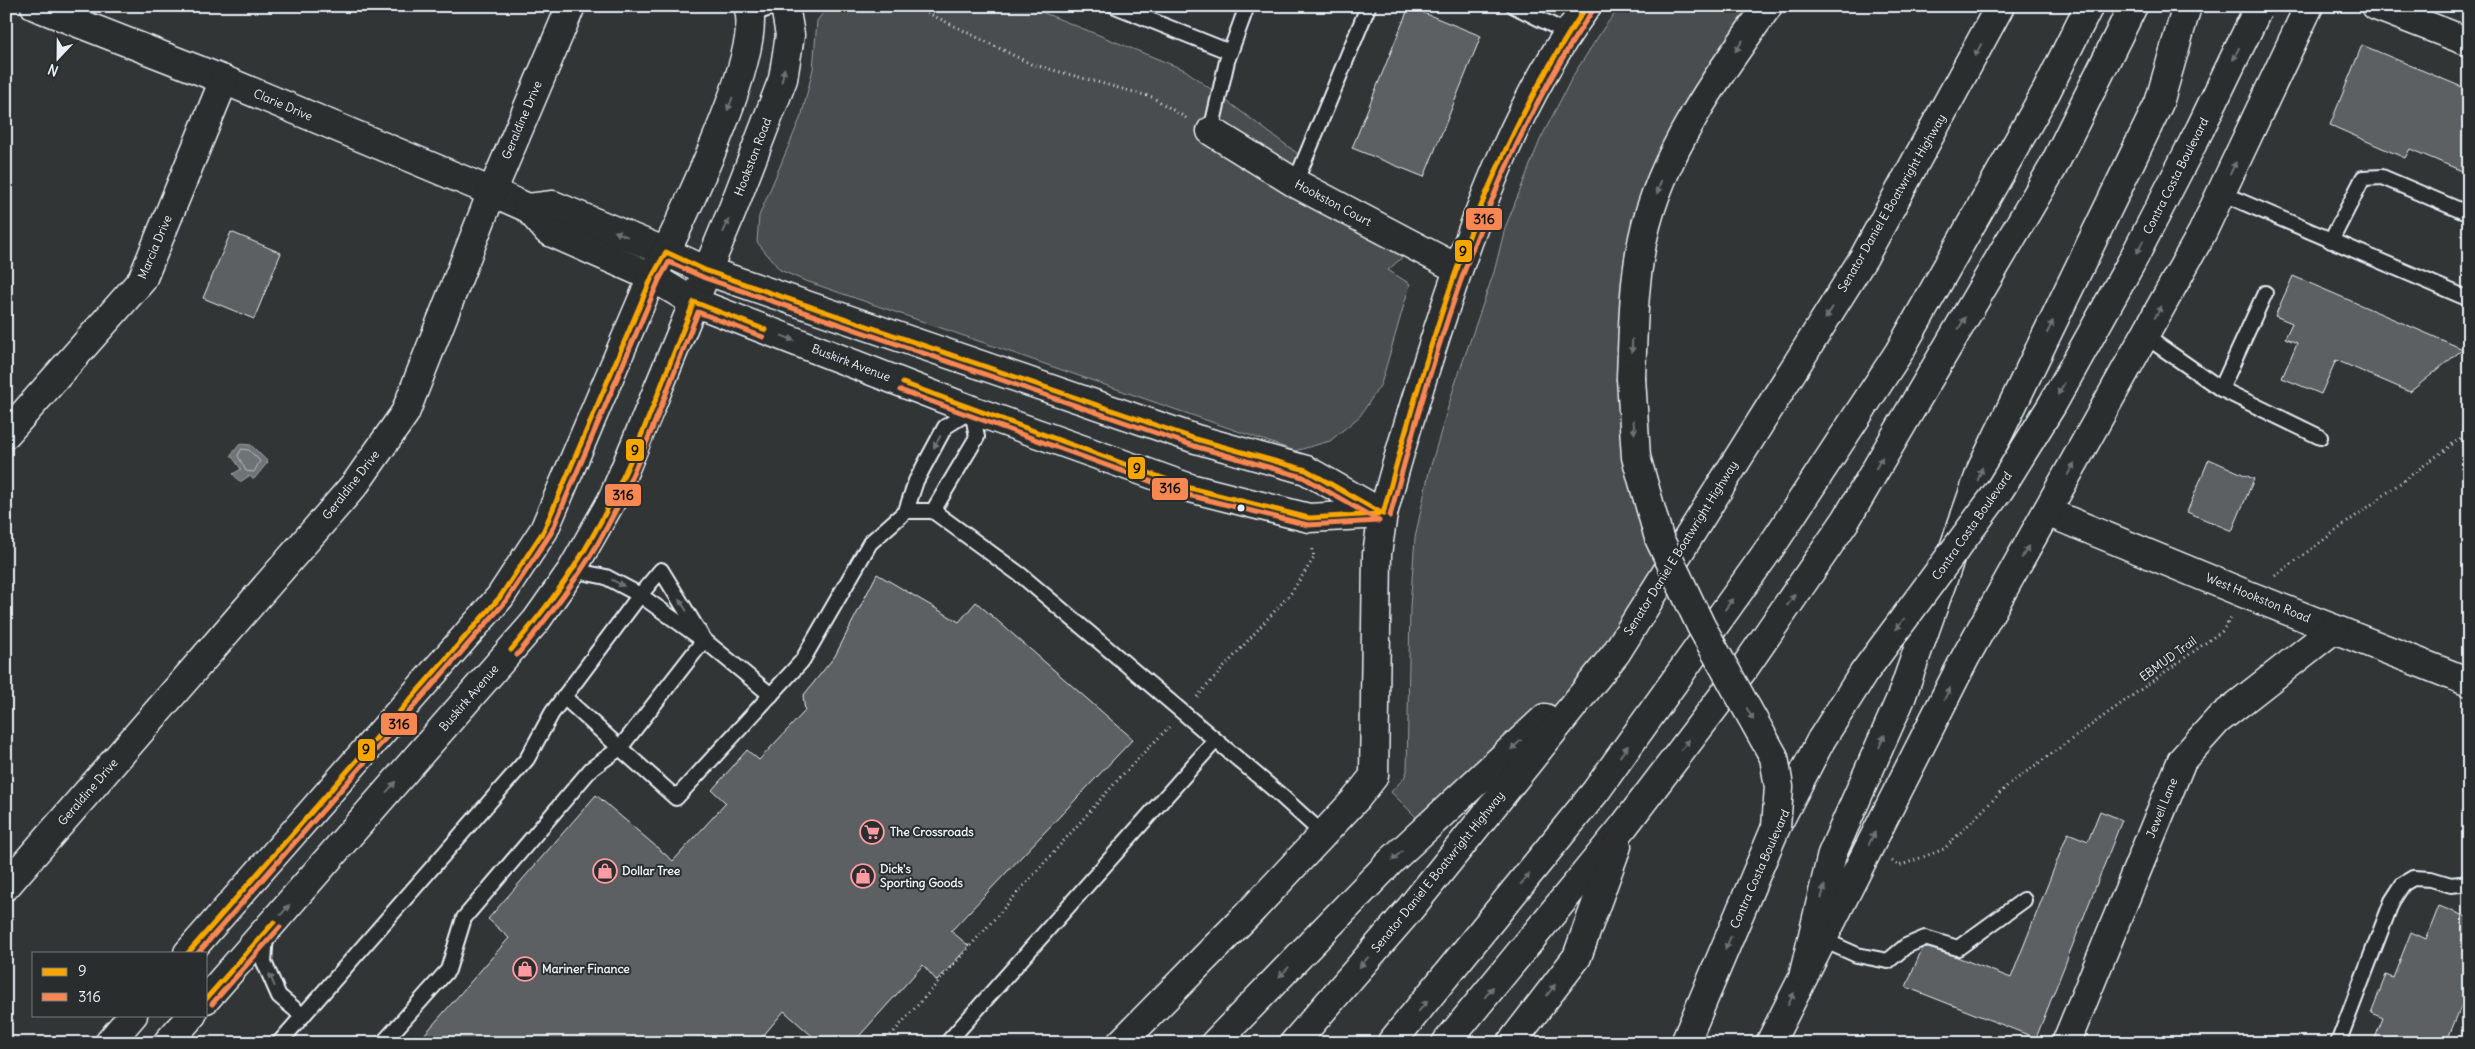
<svg xmlns="http://www.w3.org/2000/svg" width="2475" height="1049" font-family="Delius,sans-serif">
<rect width="100%" height="100%" fill="#323536"/>
<filter id="ink" filterUnits="userSpaceOnUse"><feTurbulence type="fractalNoise" baseFrequency=".02" numOctaves="2"/><feDisplacementMap in="SourceGraphic" scale="10" xChannelSelector="R" yChannelSelector="G"/><feConvolveMatrix kernelMatrix="1 2 1 2 8 2 1 2 1" color-interpolation-filters="sRGB"/></filter>
<g filter="url(#ink)">
<g fill="#494d4f" stroke="#989fa4">
<polygon points="828,6 1027,6 1185,70 1305,159 1295,183 1415,246 1388,270 1410,284 1381,384 1360,416 1330,441 1295,451 803,280 780,270 757,242 759,216 802,114 813,69 817,21"/>
<polygon points="1621,6 1768,6 1664,173 1631,378 1673,563 1616,653 1427,828 1391,792 1404,778 1407,771 1410,607 1415,538 1429,472 1454,387 1494,272 1505,228 1540,140 1574,74 1605,26"/>
</g>
<polygon fill="#6e7376" stroke="#9fa5aa" points="240,444 251,445 268,462 254,479 249,476 240,482 233,474 241,469 231,455"/>
<g fill="none" stroke-linecap="round" stroke-linejoin="round">
<polygon stroke="#b7bfc4" stroke-width="1" points="242,449 249,450 260,461 254,472 246,471 238,456"/>
</g>
<g fill="#5c6063" stroke="#e8f1f8">
<polygon points="1409,7 1481,36 1424,177 1352,148"/>
<polygon points="2362,45 2469,90 2469,174 2410,149 2405,158 2330,125"/>
<polygon points="231,232 281,253 254,319 203,298"/>
<polygon points="2293,276 2463,349 2410,392 2336,360 2321,394 2282,378 2297,343 2285,338 2292,323 2275,316"/>
<polygon points="2209,459 2254,479 2232,531 2187,512"/>
<polygon points="877,574 959,622 976,602 1133,739 951,931 969,946 937,981 923,965 853,1043 820,1043 784,1011 757,1043 417,1043 509,938 488,919 596,795 673,861 726,803 712,790 747,750 759,760 805,711 803,696 835,656"/>
<polygon points="2100,811 2122,820 2036,1038 1906,987 1922,949 1925,947 1957,957 2011,978 2068,833 2088,841"/>
<polygon points="2439,906 2469,918 2469,987 2446,1043 2373,1043 2383,1018 2371,1013 2386,975 2393,978 2411,932 2426,939"/>
</g>
<g fill="none" stroke-linecap="round" stroke-linejoin="round">
<g stroke="#e8f1f8" stroke-width="18">
<g id="service">
<polyline points="1115,6 1230,52"/>
<polyline points="1514,6 1568,33"/>
<polyline points="751,15 775,6"/>
<polyline points="1211,131 1227,61 1247,6"/>
<polyline points="1295,183 1368,7"/>
<polyline points="2221,193 2469,299"/>
<polyline points="2331,241 2363,178 2382,177 2469,214"/>
<polyline points="2145,336 2221,389 2320,437"/>
<polyline points="2221,389 2265,293"/>
<polyline points="906,511 916,481 945,427 972,410 977,437 933,511"/>
<polyline points="572,570 606,577 640,595 699,637"/>
<polyline points="565,698 620,748 704,640 771,695"/>
<polyline points="266,934 264,962 279,996 303,1016"/>
<polyline points="1821,939 1857,955 1888,961 1906,946 1925,938 1958,948 2024,900"/>
<polyline points="279,1043 527,759 552,713 640,595 661,570 704,640"/>
<polyline points="383,1043 448,970 464,918 591,769 620,748 676,798 802,661 870,543 906,511 933,511 1022,576 1278,793 1323,834"/>
<polyline points="947,1043 1215,741"/>
<polyline points="2338,1043 2392,901 2403,884 2413,878 2431,879 2451,885 2469,883"/>
</g>
</g>
<g stroke="#e8f1f8" stroke-width="31">
<g id="minor">
<polyline points="35,6 224,80 492,192 528,208 548,231 652,277"/>
<polyline points="2376,6 2469,42"/>
<polyline points="1211,131 1295,183 1458,269"/>
<polyline points="528,208 553,205 666,252"/>
<polyline points="6,434 142,280 224,80"/>
<polyline points="2047,512 2248,595 2469,682"/>
<polyline points="6,886 356,483 405,413 492,192 571,6"/>
<polyline points="1121,1043 1254,908 1356,799 1374,776 1377,554 1383,514"/>
<polyline points="2066,1043 2182,760 2218,720 2334,629"/>
</g>
</g>
<g stroke="#e8f1f8" stroke-width="31">
<g id="tertiary">
<path d="M666,252C687,207 764,50 748,6"/>
<polyline points="694,302 732,211 783,79 790,35 785,6"/>
</g>
</g>
<g stroke="#e8f1f8" stroke-width="31">
<g id="secondary">
<polyline points="652,277 694,302 972,410 1190,488 1309,518 1383,514"/>
<path d="M1383,514C1401,445 1422,378 1444,311C1480,204 1520,97 1587,6"/>
<polyline points="188,953 500,597 544,530 652,277 666,252 707,271 1196,439 1306,470 1383,514"/>
<polyline points="206,999 536,621 572,570 612,500 694,302"/>
<polyline points="109,1043 133,1015"/>
<polyline points="167,1043 192,1015"/>
<polyline points="1685,1043 1776,827 1821,740"/>
<polyline points="1770,1043 1965,658 2202,233 2309,6"/>
</g>
</g>
<g stroke="#e8f1f8" stroke-width="31">
<g id="motorway">
<path d="M1631,378C1633,331 1633,285 1643,238C1660,156 1719,73 1768,6"/>
<polyline points="1804,973 1832,854 1901,698 1982,468 2159,103 2187,6"/>
<polyline points="1215,1043 1392,860 1545,718"/>
<polyline points="1294,1043 1409,910 1616,653 1864,257 2000,6"/>
<polyline points="1391,1043 1596,791 1777,538 1899,352 2046,92 2089,6"/>
<polyline points="1446,1043 1624,826 1745,667 1846,520 2052,169 2133,6"/>
<polyline points="1511,1043 1577,957 1617,846"/>
</g>
</g>
<g stroke="#e8f1f8" stroke-width="3" stroke-dasharray="1 4" stroke-linecap="butt">
<polyline points="914,6 1031,64 1152,97 1186,118"/>
<polyline points="2275,576 2469,432"/>
<polyline points="1197,697 1291,593 1314,558 1312,546"/>
<polyline points="1892,861 1899,866 1944,849 2008,785 2222,631 2231,618"/>
<polyline points="884,1043 1124,773 1169,727"/>
</g>
<use href="#service" stroke="#2a2d2e" stroke-width="14"/>
<use href="#minor" stroke="#2a2d2e" stroke-width="28"/>
<use href="#tertiary" stroke="#2a2d2e" stroke-width="28"/>
<use href="#secondary" stroke="#2a2d2e" stroke-width="28"/>
<use href="#motorway" stroke="#2a2d2e" stroke-width="28"/>
<g stroke="#e8f1f8" stroke-width="31" stroke-linecap="butt">
<polyline id="secondary-bridge" points="1821,740 1863,674 2000,489 2052,405 2131,263 2200,129 2257,11"/>
</g>
<g stroke="#e8f1f8" stroke-width="31" stroke-linecap="butt">
<polyline id="motorway-bridge" points="1631,378 1636,457 1659,538 1701,626 1774,757 1779,787 1776,827"/>
</g>
<use href="#secondary-bridge" stroke="#2a2d2e" stroke-width="28"/>
<use href="#motorway-bridge" stroke="#2a2d2e" stroke-width="28"/>
<g stroke="#2a2d2e" stroke-width="9">
<g id="bus-1">
<polyline points="903,383 1190,488 1309,518 1378,514"/>
<path d="M1383,514C1430,338 1483,157 1587,6"/>
<path d="M511,650C540,615 569,579 591,539C634,465 662,381 694,302L766,330"/>
<polyline points="188,953 500,597 544,530 652,277 666,252 707,271 1196,439 1306,470 1383,514"/>
<polyline points="206,999 274,922"/>
</g>
</g>
<g stroke="#2a2d2e" stroke-width="9">
<g id="bus-2">
<polyline points="900,390 1188,495 1308,525 1378,521"/>
<path d="M1390,516C1437,341 1490,161 1593,10"/>
<path d="M517,655C546,620 574,584 597,545C639,472 667,389 698,312L763,337"/>
<polyline points="198,953 506,601 551,533 659,280 669,262 705,278 1194,446 1303,477 1379,521"/>
<polyline points="212,1004 280,927"/>
</g>
</g>
<use href="#bus-1" stroke="#f7a600" stroke-width="5"/>
<use href="#bus-2" stroke="#f88751" stroke-width="5"/>
</g>
<defs><path id="oneway-solid" d="M-6-.8H1V-3.2L6.5 0L1 3.2V.8H-6Z" transform="scale(1.25)"/></defs>
<g fill="#6c7275">
<use href="#oneway-solid" transform="translate(1739 46) rotate(123)"/>
<use href="#oneway-solid" transform="translate(1978 50) rotate(118)"/>
<use href="#oneway-solid" transform="translate(2236 54) rotate(116)"/>
<use href="#oneway-solid" transform="translate(783 75) rotate(-78)"/>
<use href="#oneway-solid" transform="translate(730 104) rotate(111)"/>
<use href="#oneway-solid" transform="translate(2233 168) rotate(-65)"/>
<use href="#oneway-solid" transform="translate(1659 187) rotate(108)"/>
<use href="#oneway-solid" transform="translate(726 226) rotate(-67)"/>
<use href="#oneway-solid" transform="translate(621 234) rotate(-157)"/>
<use href="#oneway-solid" transform="translate(2140 247) rotate(117)"/>
<use href="#oneway-solid" transform="translate(2158 312) rotate(-61)"/>
<use href="#oneway-solid" transform="translate(1829 313) rotate(122)"/>
<use href="#oneway-solid" transform="translate(1962 323) rotate(-60)"/>
<use href="#oneway-solid" transform="translate(2050 327) rotate(-64)"/>
<use href="#oneway-solid" transform="translate(788 338) rotate(21)"/>
<use href="#oneway-solid" transform="translate(1632 346) rotate(92)"/>
<use href="#oneway-solid" transform="translate(2061 389) rotate(119)"/>
<use href="#oneway-solid" transform="translate(1634 427) rotate(86)"/>
<use href="#oneway-solid" transform="translate(937 442) rotate(119)"/>
<use href="#oneway-solid" transform="translate(1879 463) rotate(-60)"/>
<use href="#oneway-solid" transform="translate(2071 469) rotate(-61)"/>
<use href="#oneway-solid" transform="translate(1980 474) rotate(-70)"/>
<use href="#oneway-solid" transform="translate(2025 552) rotate(-61)"/>
<use href="#oneway-solid" transform="translate(618 583) rotate(28)"/>
<use href="#oneway-solid" transform="translate(1791 600) rotate(-55)"/>
<use href="#oneway-solid" transform="translate(1729 604) rotate(-54)"/>
<use href="#oneway-solid" transform="translate(683 605) rotate(-121)"/>
<use href="#oneway-solid" transform="translate(1900 624) rotate(127)"/>
<use href="#oneway-solid" transform="translate(1947 694) rotate(-63)"/>
<use href="#oneway-solid" transform="translate(1750 714) rotate(61)"/>
<use href="#oneway-solid" transform="translate(1882 741) rotate(-66)"/>
<use href="#oneway-solid" transform="translate(1516 745) rotate(137)"/>
<use href="#oneway-solid" transform="translate(1685 745) rotate(-53)"/>
<use href="#oneway-solid" transform="translate(1624 751) rotate(-54)"/>
<use href="#oneway-solid" transform="translate(391 787) rotate(-49)"/>
<use href="#oneway-solid" transform="translate(1872 838) rotate(-63)"/>
<use href="#oneway-solid" transform="translate(1397 856) rotate(137)"/>
<use href="#oneway-solid" transform="translate(1525 879) rotate(-51)"/>
<use href="#oneway-solid" transform="translate(1823 892) rotate(-77)"/>
<use href="#oneway-solid" transform="translate(285 910) rotate(-49)"/>
<use href="#oneway-solid" transform="translate(1728 943) rotate(113)"/>
<use href="#oneway-solid" transform="translate(1364 962) rotate(131)"/>
<use href="#oneway-solid" transform="translate(1284 972) rotate(134)"/>
<use href="#oneway-solid" transform="translate(272 980) rotate(-113)"/>
<use href="#oneway-solid" transform="translate(1551 990) rotate(-53)"/>
<use href="#oneway-solid" transform="translate(1489 992) rotate(-51)"/>
<use href="#oneway-solid" transform="translate(1791 999) rotate(-64)"/>
<use href="#oneway-solid" transform="translate(1423 1006) rotate(-51)"/>
</g>
</g>
<defs>
<g id="supermarket-ring" transform="scale(1.25)"><circle r="9.5" fill="#2a2d2e" stroke="#ff9aa2" stroke-width="1.5"/><path d="M-6-5.5h2.5l.6 2H6L4.5 2H-2.5L-4.4-4H-6ZM-1.5 3.2a1.3 1.3 0 1 0 .1 0ZM3 3.2a1.3 1.3 0 1 0 .1 0Z" fill="#ff9aa2"/></g>
<g id="shop-ring" transform="scale(1.25)"><circle r="9.5" fill="#2a2d2e" stroke="#ff9aa2" stroke-width="1.5"/><path d="M-5-2.5h2.3a2.7 3.5 0 0 1 5.4 0H5L5.5 6h-11ZM-1.5-2.5h3a1.5 2.3 0 0 0-3 0Z" fill="#ff9aa2"/></g>
</defs>
<g fill-rule="evenodd">
<use href="#supermarket-ring" x="872" y="832"/>
<use href="#shop-ring" x="605" y="871"/>
<use href="#shop-ring" x="863" y="876"/>
<use href="#shop-ring" x="525" y="969"/>
</g>
<circle fill="#e8f1f8" stroke="#2a2d2e" stroke-width="2" cx="1241" cy="508" r="4.5"/>
<g text-anchor="middle" stroke-width="4" stroke-linejoin="round" paint-order="stroke">
<g font-size="12" fill="#e8f1f8" stroke="#2a2d2e">
<text transform="translate(283 105) rotate(23)" y="4">Clarie Drive</text>
<text transform="translate(522 120) rotate(-67)" y="4">Geraldine Drive</text>
<text transform="translate(753 157) rotate(-69)" y="4">Hookston Road</text>
<text transform="translate(2176 176) rotate(-63)" y="4">Contra Costa Boulevard</text>
<text transform="translate(1333 203) rotate(28)" y="4">Hookston Court</text>
<text transform="translate(1892 203) rotate(-60)" y="4">Senator Daniel E Boatwright Highway</text>
<text transform="translate(155 247) rotate(-67)" y="4">Marcia Drive</text>
<text transform="translate(851 363) rotate(21)" y="4">Buskirk Avenue</text>
<text transform="translate(351 485) rotate(-52)" y="4">Geraldine Drive</text>
<text transform="translate(1972 526) rotate(-55)" y="4">Contra Costa Boulevard</text>
<text transform="translate(1681 548) rotate(-58)" y="4">Senator Daniel E Boatwright Highway</text>
<text transform="translate(2258 598) rotate(22)" y="4">West Hookston Road</text>
<text transform="translate(2168 659) rotate(-36)" y="4">EBMUD Trail</text>
<text transform="translate(469 698) rotate(-49)" y="4">Buskirk Avenue</text>
<text transform="translate(88 792) rotate(-49)" y="4">Geraldine Drive</text>
<text transform="translate(2162 808) rotate(-68)" y="4">Jewell Lane</text>
<text transform="translate(1760 869) rotate(-66)" y="4">Contra Costa Boulevard</text>
<text transform="translate(1438 872) rotate(-51)" y="4">Senator Daniel E Boatwright Highway</text>
</g>
<g font-size="12" font-weight="bold" fill="#e8f1f8" stroke="#2a2d2e" text-anchor="start">
<text x="890" y="836">The Crossroads</text>
<text x="880" y="873">Dick's<tspan x="880" dy="14">Sporting Goods</tspan></text>
<text x="622" y="875">Dollar Tree</text>
<text x="542" y="973">Mariner Finance</text>
</g>
</g>
<g stroke="#2a2d2e" stroke-width="2">
<rect x="1465" y="207" width="38" height="24" rx="5" fill="#f88751"/>
<rect x="1454" y="239" width="19" height="24" rx="5" fill="#f7a600"/>
<rect x="625" y="438" width="20" height="24" rx="5" fill="#f7a600"/>
<rect x="1127" y="456" width="19" height="24" rx="5" fill="#f7a600"/>
<rect x="1151" y="477" width="38" height="24" rx="5" fill="#f88751"/>
<rect x="604" y="483" width="38" height="24" rx="5" fill="#f88751"/>
<rect x="380" y="712" width="38" height="24" rx="5" fill="#f88751"/>
<rect x="357" y="738" width="19" height="24" rx="5" fill="#f7a600"/>
</g>
<g font-size="14" text-anchor="middle" font-weight="bold" fill="#111">
<text x="1484" y="224">316</text>
<text x="1463" y="256">9</text>
<text x="635" y="455">9</text>
<text x="1137" y="473">9</text>
<text x="1170" y="493">316</text>
<text x="623" y="500">316</text>
<text x="399" y="729">316</text>
<text x="366" y="754">9</text>
</g>
<rect width="2475" height="1049" fill="none" stroke="#2a2d2e" stroke-width="25"/>
<rect x="12" y="12" width="2450" height="1024" fill="none" stroke="#e8f1f8" stroke-width="2" filter="url(#ink)"/>
<rect x="32" y="952" width="175" height="65" fill="#2a2d2e" stroke="#767b7f"/>
<rect x="42" y="968" width="25" height="8" fill="#f7a600" stroke="#767b7f"/>
<text x="78" y="976" font-size="15" fill="#e8f1f8">9</text>
<rect x="42" y="993" width="25" height="8" fill="#f88751" stroke="#767b7f"/>
<text x="78" y="1002" font-size="15" fill="#e8f1f8">316</text>
<g transform="translate(58 58) rotate(202)" stroke="#2a2d2e" stroke-width="4" paint-order="stroke">
<path d="M0-4L9 19L0 12L-9 19Z" fill="#e8f1f8"/>
<text y="-8" font-size="14" font-weight="bold" text-anchor="middle" fill="#e8f1f8">N</text>
</g>
</svg>
